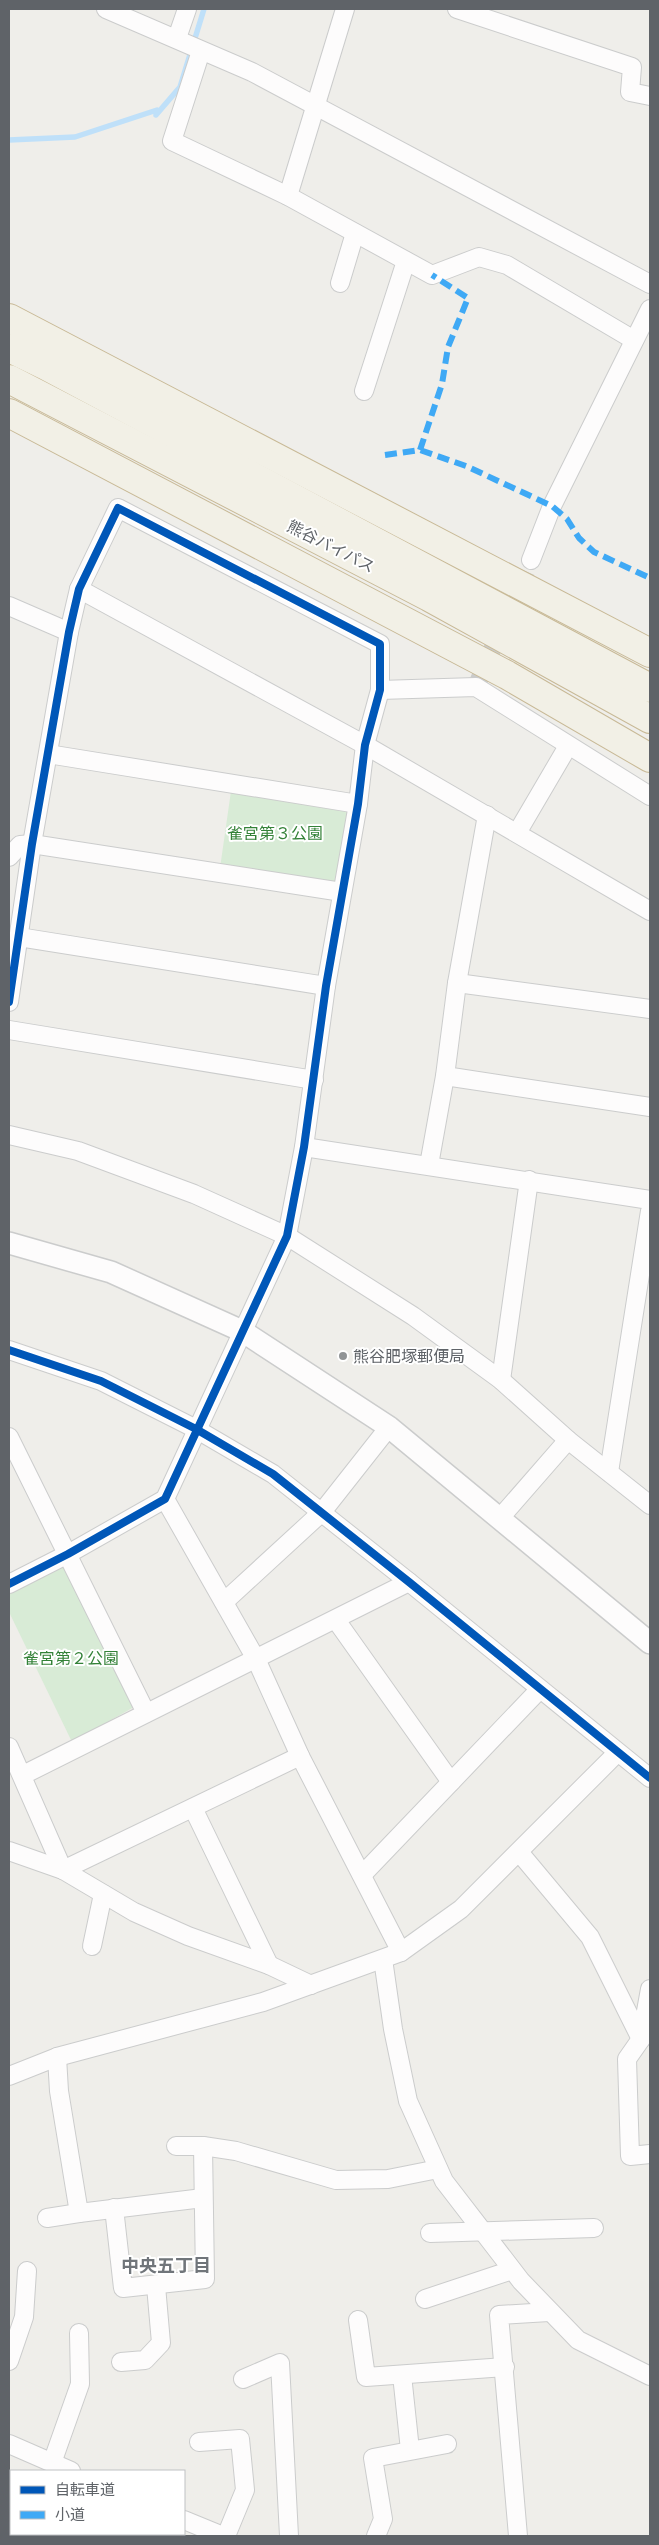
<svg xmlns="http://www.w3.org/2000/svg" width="659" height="2545" font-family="Helvetica,'Noto Sans JP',sans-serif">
<rect width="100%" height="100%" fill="#efeeea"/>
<g fill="#d8ebd6">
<polygon points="232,784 352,803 337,885 220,868"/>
<polygon points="65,1565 134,1707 72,1742 9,1612 9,1592"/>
</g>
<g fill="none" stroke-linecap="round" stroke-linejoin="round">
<polyline stroke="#bfe0f9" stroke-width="5.5" points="9,140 75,137 157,110 156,115 180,87 204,9"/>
<polyline stroke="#cbcbca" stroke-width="18" stroke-dasharray="18 9" stroke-linecap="butt" points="476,687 531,560"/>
<g stroke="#cbcccc" stroke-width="20">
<g id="minor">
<polyline points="106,9 252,72 650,284"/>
<polyline points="457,9 632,67 630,92 650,96"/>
<polyline points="177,38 187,9"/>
<polyline points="201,51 172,141 288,196 432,275 479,257 507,265 634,340"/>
<polyline points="288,196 345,9"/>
<polyline points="340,283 355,233"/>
<polyline points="364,391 406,261"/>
<polyline points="531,560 552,506 650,309"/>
<polyline points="79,589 365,745 650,911"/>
<polyline points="9,606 69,632"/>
<polyline points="380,690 476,687 650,796"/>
<polyline points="48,754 358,804"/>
<polyline points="517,833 568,746"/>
<polyline points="9,857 20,845 32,844 342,892"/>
<polyline points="19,937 326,986"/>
<polyline points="457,983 650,1009"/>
<polyline points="9,1002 32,844 69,632 79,589 118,508 380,644 380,690 365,745 358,804 326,986 304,1147 287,1236 165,1499 68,1554 9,1584"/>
<polyline points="9,1030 314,1080"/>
<polyline points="445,1076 650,1107"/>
<polyline points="9,1135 78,1151 194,1194 287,1236 413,1316 501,1380 568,1440"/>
<polyline points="304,1147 650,1200"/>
<polyline points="429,1165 445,1076 457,983 487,815"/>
<polyline points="9,1350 101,1381 196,1429 273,1474 409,1582 650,1778"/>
<polyline points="501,1380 529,1180"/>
<polyline points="9,1437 146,1713"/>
<polyline points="609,1472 650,1211"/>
<polyline points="165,1499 256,1659 300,1756 401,1952"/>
<polyline points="500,1518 568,1440 650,1505"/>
<polyline points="224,1602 322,1512 389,1427"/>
<polyline points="336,1620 451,1782"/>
<polyline points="9,1747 63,1870"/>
<polyline points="23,1775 409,1582"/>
<polyline points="193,1808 269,1965"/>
<polyline points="9,1851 63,1870 134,1912 188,1936 269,1965 311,1985"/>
<polyline points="519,1852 590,1937 641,2039"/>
<polyline points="63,1870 300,1756"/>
<polyline points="362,1875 540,1689"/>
<polyline points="92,1946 103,1894"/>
<polyline points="383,1959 393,2029 408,2101 444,2181 521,2281 578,2340 650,2376"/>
<polyline points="650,1989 641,2039 627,2059 630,2156 650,2154"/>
<polyline points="57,2057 59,2091 79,2213 203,2198"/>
<polyline points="9,2076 57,2057 263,2002 401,1952 461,1909 617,1753"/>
<polyline points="176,2146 203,2146 236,2151 336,2180 388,2179 438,2169"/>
<polyline points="114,2208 123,2288 205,2279 203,2146"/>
<polyline points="47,2218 79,2213"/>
<polyline points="430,2233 594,2228"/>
<polyline points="425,2299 512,2270"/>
<polyline points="358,2320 366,2377 505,2367"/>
<polyline points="9,2361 24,2317 27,2271"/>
<polyline points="121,2362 145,2360 161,2343 156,2286"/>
<polyline points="402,2375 410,2450"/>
<polyline points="243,2379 280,2363 289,2536"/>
<polyline points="199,2442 240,2439 245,2490 226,2536"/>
<polyline points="9,2444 71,2471"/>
<polyline points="52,2463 80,2384 79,2333"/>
<polyline points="184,2520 223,2536"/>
<polyline points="70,2536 70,2534"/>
<polyline points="376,2536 383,2519 373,2458 447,2444"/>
<polyline points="518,2536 499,2315 549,2312"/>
</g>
</g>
<g stroke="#cbcccc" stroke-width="24">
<polyline id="tertiary" points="9,1243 111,1272 242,1331 389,1427 650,1643"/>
</g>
<g stroke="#c8b996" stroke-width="30">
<g id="trunk">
<polyline points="9,318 650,653"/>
<polyline points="9,348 46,366 650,688"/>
<polyline points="9,379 429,597 650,719"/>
<polyline points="9,413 507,675 650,758"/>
</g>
</g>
<g stroke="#cacfcc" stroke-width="3" stroke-dasharray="5 2.5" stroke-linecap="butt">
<polyline points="9,2524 11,2525"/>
<polyline points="33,2534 39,2536"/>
</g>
<use href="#minor" stroke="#fdfcfc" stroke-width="18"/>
<use href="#tertiary" stroke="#fdfcfc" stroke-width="21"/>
<use href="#trunk" stroke="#f2f0e6" stroke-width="28"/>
<g stroke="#3fa9f5" stroke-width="6" stroke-dasharray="12 6" stroke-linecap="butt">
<polyline points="420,450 442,384 448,347 468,298 432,275"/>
<polyline points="385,455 420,450 466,466 552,506 567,519 579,538 594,552 650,578"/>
</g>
<g stroke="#fff" stroke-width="11">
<g id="cycleway">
<polyline points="9,1002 32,844 69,632 79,589 118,508 380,644 380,690 365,745 358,804 326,986 304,1147 287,1236 165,1499 68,1554 9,1584"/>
<polyline points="9,1350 101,1381 196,1429 273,1474 409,1582 650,1778"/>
</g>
</g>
<use href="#cycleway" stroke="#0057b8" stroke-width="8"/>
</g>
<circle fill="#919496" stroke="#fff" stroke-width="2" cx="343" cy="1356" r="5"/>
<g text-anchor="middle" stroke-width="4" stroke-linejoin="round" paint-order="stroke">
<g font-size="16" fill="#5f6368" stroke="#fff">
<text transform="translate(331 546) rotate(27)" y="6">熊谷バイパス</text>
</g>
<g font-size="16" fill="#348238" stroke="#fff">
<text x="275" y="839">雀宮第３公園</text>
<text x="71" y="1664">雀宮第２公園</text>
</g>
<g font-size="16" fill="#5f6368" stroke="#fff" text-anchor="start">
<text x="353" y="1362">熊谷肥塚郵便局</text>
</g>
<g font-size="18" font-weight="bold" fill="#70757a" stroke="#fff">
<text x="166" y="2272">中央五丁目</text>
</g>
</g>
<rect width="659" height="2545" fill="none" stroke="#5f6368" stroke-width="20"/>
<rect x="10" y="2470" width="175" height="65" fill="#ffffff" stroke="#bfc1c3"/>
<rect x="20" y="2486" width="25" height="8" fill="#0057b8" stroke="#bfc1c3"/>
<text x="55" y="2495" font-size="15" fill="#5f6368">自転車道</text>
<rect x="20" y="2511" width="25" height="8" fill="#3fa9f5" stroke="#bfc1c3"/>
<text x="55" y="2520" font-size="15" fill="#5f6368">小道</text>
</svg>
